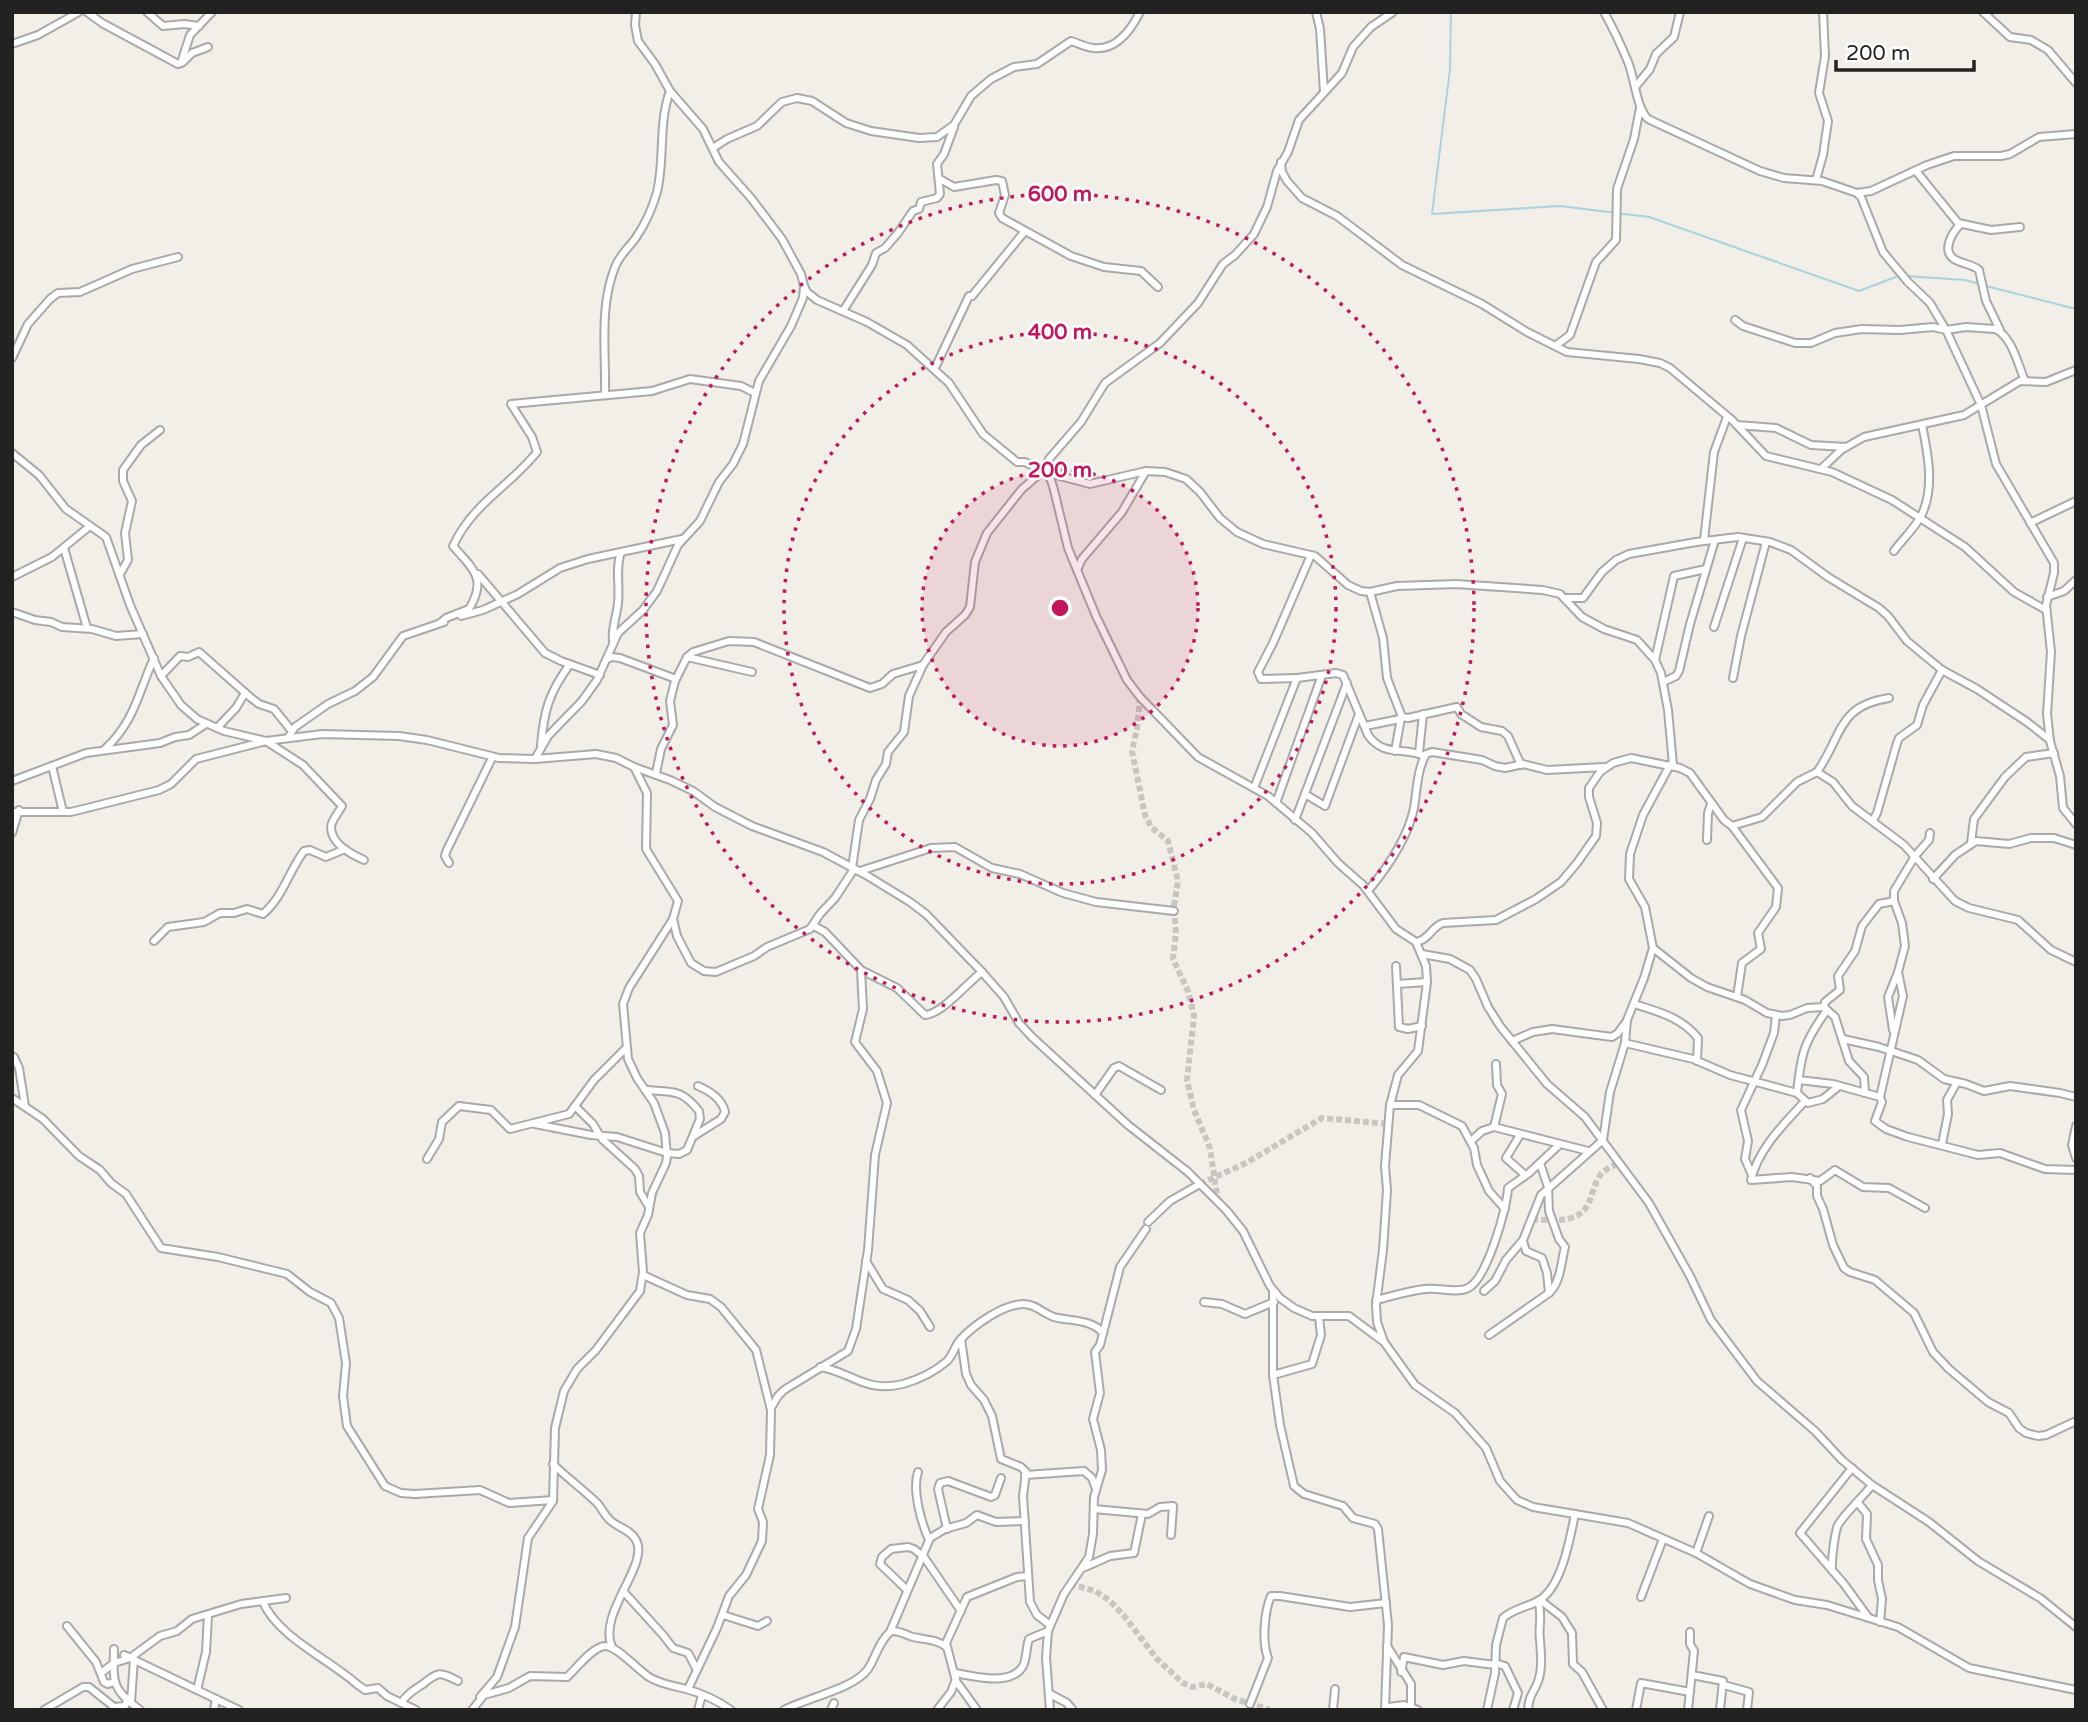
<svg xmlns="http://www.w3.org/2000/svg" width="2088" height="1722" font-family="'Varela Round',sans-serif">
<rect width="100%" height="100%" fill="#f2efe9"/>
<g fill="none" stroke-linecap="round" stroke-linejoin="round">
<g stroke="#aad3df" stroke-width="2">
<polyline points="1451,12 1450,69 1432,214 1560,206 1649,217 1859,291 1901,275"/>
<polyline points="1906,276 1965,280 1980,284"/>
<polyline points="1986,286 2076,309"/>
</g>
<g stroke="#c8c6c1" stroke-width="6" stroke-dasharray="6 3" stroke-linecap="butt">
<polyline points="1140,697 1137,729 1132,751 1145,815 1151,827 1168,841 1178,881 1174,906 1176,933 1173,959 1188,991 1194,1016 1187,1080 1194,1110 1210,1148 1218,1202"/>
<polyline points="1200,1184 1246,1163 1322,1118 1389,1124"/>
<path d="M1532,1220C1545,1219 1558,1222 1571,1218C1594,1211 1589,1190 1601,1174C1605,1169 1613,1166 1620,1163"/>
<polyline points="1070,1584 1095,1591 1109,1600 1125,1617 1157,1659 1183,1683 1192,1687 1207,1684 1235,1699 1270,1710"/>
</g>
<g stroke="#a9a9a9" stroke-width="10">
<g id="minor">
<polyline points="87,12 102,23 178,64 183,62 192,53 208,47"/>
<polyline points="147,12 163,26 184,24 199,26"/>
<polyline points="1316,12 1320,29 1324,92"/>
<path d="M1604,12C1613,28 1621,45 1628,62C1635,79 1636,107 1648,119L1760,171L1784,178L1822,181L1857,193L1861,197L1883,252L1908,282L1930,303L1946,330L1981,405L1996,464L2054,563V573L2046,605L2051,652L2047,714L2050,741L2060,776L2063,808L2076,824"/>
<polyline points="1983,12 2010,37 2031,40 2048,50 2076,83"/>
<polyline points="12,44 38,35 79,12"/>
<polyline points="181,63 190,35 212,12"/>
<polyline points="1636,86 1650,69 1656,54 1674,37 1680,12"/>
<path d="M713,148L727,139L757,126L782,102L797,98L812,101L846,123L871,131L919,138L937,137L954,125L971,96L991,79L1014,67L1037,64L1071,41C1078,43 1085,47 1093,48C1116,51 1131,30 1140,12"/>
<polyline points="1281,162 1282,172 1287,181 1302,198 1337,216 1402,265 1482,304 1527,332 1567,352 1639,359 1660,363 1670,368 1732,420 1766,456 1832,472 1892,500 1965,547 2014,592 2046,610"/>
<polyline points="1916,171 1958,223 1991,230 2020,227"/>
<polyline points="940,179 954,187 996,180 1002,181 1005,195 999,213 1002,218 1071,256 1104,267 1141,271 1158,287"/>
<polyline points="1816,180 1823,155 1828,121 1819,93 1825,56 1823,12"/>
<polyline points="1857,193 1871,191 1927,165 1954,156 2001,156 2010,154 2039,137 2076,134"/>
<path d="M1961,224C1953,231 1941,250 1954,259C1962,264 1972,264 1979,270L1986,301L2000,330"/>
<path d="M804,286L807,292L817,300L867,322L907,345L949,383L983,434L1017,462H1025L1045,472L1051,480L1054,490L1068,548L1096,616L1127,680L1140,697L1198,757L1268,796L1312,833L1338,863L1363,885L1396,929L1416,942C1429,940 1431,927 1443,923L1496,920L1536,899L1561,882L1577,863L1596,836L1597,823L1589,797V788L1600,772L1613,763L1631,758L1680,768L1690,773L1724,820L1732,826L1762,817L1797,782L1817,772L1833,782L1852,806L1904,845L1955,901L1969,908L2018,920L2051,950L2076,962"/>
<polyline points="972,296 1025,231"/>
<polyline points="843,311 872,265 876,253 885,248 898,233 913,211 919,209 921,202 937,198 940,194 937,164 944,154 954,127"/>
<path d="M1735,320L1743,326L1795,343H1811L1835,333L1862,329L1900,330L1933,327L1946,330L1966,327L1995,329C2012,336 2018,365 2025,381"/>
<polyline points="1555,346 1570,335 1596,262 1616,240 1617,189 1634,139 1640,108"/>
<polyline points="12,358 28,324 50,299 58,293 80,292 132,269 178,257"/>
<polyline points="935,368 969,296"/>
<path d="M605,395C606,352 599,307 615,267C620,254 630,247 637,236C645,224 653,206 657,192C665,159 658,124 670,91"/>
<polyline points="1737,425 1776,428 1811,445 1846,447"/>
<polyline points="12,453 39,475 66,509 106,537 130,605 161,676 181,705 197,719 224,731 266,741 322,734 399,736 427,740 499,758 535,759 596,754 616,758 634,767 670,780 693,791 715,807 752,826 823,852 866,875 910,902 926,914 982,972 1004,997 1019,1023 1032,1037 1128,1125 1188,1172 1226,1210 1243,1231 1270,1286 1280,1298 1294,1308 1312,1316 1349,1316 1384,1342 1415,1385 1455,1413 1486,1448 1500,1481 1517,1500 1533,1507 1628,1523 1696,1553 1750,1584 1795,1600 1827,1605 1898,1627 1969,1668 2076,1690"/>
<polyline points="1821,469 1841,450 1864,437 1964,415 2020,381 2046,382 2076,370"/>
<polyline points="1045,472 1090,484 1146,471 1165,472 1186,479 1200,492 1220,518 1237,532 1263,544 1315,556 1348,585 1361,591 1370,592 1397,586 1456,584 1543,590 1560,594 1582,617 1604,629 1637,640 1655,660 1661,673 1668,710 1673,765"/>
<polyline points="1045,472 1049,459 1081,422 1105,383 1160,343 1198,303 1223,264 1235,255 1254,234 1267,207 1277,171 1288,152 1299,120 1342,73 1353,47 1371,27 1393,12"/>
<polyline points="2030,523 2076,501"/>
<polyline points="1704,540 1714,452 1727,417"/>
<polyline points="64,548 87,628"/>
<path d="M1894,551C1902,540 1914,529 1921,516C1935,489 1928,454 1922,425"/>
<polyline points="1077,570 1082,559 1122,512 1146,471"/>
<polyline points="120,574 128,560 125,533 132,501 123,481 123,470 141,445 160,430"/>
<polyline points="478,574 545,653 561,661 600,675"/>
<polyline points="12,577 52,557 90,526"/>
<polyline points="1370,592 1383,638 1387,678 1402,717 1408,718 1457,707 1461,714 1481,727 1502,731 1508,736 1521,765"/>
<polyline points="2047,597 2064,591 2076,580"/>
<polyline points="1567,598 1583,598 1602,572 1616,560 1629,554 1696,542 1738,537 1770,542 1791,550 1828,577 1879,608 1888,616 1907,641 1942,670 1977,689 2027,722 2050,740"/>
<polyline points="12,612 35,620 51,622 62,627 92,629 116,636 143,634"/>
<polyline points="461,616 483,610 518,594 560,568 588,559 682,539"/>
<path d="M440,623L446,618L469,609C488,578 472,568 453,546C473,503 509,487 537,452L532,437L511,404L652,391L690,379L741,386L755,393"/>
<polyline points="1714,627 1743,538"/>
<path d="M613,642C611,628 617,616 618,603C620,586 615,568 621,552"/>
<polyline points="687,657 752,672"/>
<polyline points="606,660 611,657 620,658 676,679"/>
<polyline points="1655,660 1674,576 1706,569"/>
<polyline points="161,676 180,656 188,657 199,652 250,697 259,704 274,709 291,730"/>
<polyline points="1297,678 1261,679 1258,672 1273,643 1311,555"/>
<polyline points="1733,678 1741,636 1766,542"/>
<polyline points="1663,682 1676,676 1679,671 1690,624 1715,540"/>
<polyline points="1365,726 1400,719"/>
<polyline points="217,728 236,708 245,693"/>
<polyline points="288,738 295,727 328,704 355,691 373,677 403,636 444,622"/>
<path d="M541,745C544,710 549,693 570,664"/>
<path d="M105,749C135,721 138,693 154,658"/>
<polyline points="1395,751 1401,718"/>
<polyline points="1419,753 1423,714"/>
<polyline points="535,759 548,736 582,701 597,680 618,633 643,610 657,591 678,545 700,521 719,482 733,464 743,444 759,381 791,326 803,298 804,286 801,274 782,239 751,198 719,162 703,129 670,91 655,64 638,41 635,25 636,12"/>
<polyline points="52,766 63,812"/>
<path d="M1817,772C1843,735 1837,706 1889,698"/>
<polyline points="656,773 661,749 673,725 670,701 675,681 687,657 693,652 729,641 754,642 870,688 882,684 893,674 923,665"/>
<polyline points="12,781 86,753 160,743 175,737 189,735 206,724"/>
<path d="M1254,788L1297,678L1336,673L1343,675L1368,735C1384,758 1404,746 1424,756"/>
<polyline points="1305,794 1325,806 1359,714"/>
<polyline points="1276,803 1322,675"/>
<path d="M12,812H71L159,790L171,784L196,759L266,741L303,765L342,806C339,812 331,821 331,827C331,844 351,854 364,860"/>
<polyline points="1295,820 1347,683"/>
<polyline points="1873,820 1877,813 1897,743 1899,738 1917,725 1923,705 1942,670"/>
<polyline points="1732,826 1778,888 1776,907 1758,933 1761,949 1742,963 1737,997"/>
<polyline points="12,833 19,810"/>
<polyline points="1707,840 1708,813 1711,804"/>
<polyline points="1971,843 1974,819 2005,777 2026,757 2054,753"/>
<polyline points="449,863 445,856 446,852 492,758"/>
<polyline points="852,868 859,820 870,799 876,780 886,764 888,752 904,732 909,696 923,665 946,632 965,615 970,607 975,562 987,533 1022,489 1043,471"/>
<polyline points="860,871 931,848 955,847 992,868 1020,874 1063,893 1096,902 1174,911"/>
<polyline points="1933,879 1955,855 1976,841 2009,844 2031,838 2054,838 2076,845"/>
<path d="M1368,891C1387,868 1408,838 1414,808C1417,790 1417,770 1426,754L1432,752L1482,760L1495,766L1505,768L1523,764L1547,770L1604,767"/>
<polyline points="673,919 677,936 691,963 704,971 716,972 754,956 767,947 810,929 820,914 835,898 854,869"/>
<path d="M814,926L825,932L861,970L897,988L925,1015C942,1014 967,983 982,972"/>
<path d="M154,941L168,927L204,922L220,913H234L247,909L263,914C283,897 289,871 304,851L310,850L326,857L345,849"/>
<polyline points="1653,948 1691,978 1707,987 1745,1000 1767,1013 1782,1016 1790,1015 1807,1008 1824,1007 1827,1010 1835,1017 1849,1061 1864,1077 1865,1093"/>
<polyline points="1422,954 1450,959 1470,970 1476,979 1488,1007 1500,1026 1547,1084 1585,1117 1649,1203 1690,1276 1711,1320 1757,1381 1815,1431 1842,1460 1872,1485 1929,1522 1978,1561 2040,1598 2076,1627"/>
<polyline points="1396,966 1399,1027 1408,1029 1422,1026"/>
<polyline points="1397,984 1427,982"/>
<path d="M1634,1004C1659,1012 1681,1017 1698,1038L1697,1061"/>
<polyline points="1824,1007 1825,1002 1840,990 1838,976 1855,951 1862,926 1879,904 1894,901"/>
<polyline points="1893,1030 1888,997 1898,972"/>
<polyline points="1843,1039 1879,1047 1918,1060 1944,1079 1966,1084 1984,1091 2010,1086 2060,1093 2076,1097"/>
<polyline points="1512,1041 1533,1032 1552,1029 1612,1037 1618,1033 1626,1022"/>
<polyline points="1625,1043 1693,1059 1730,1075 1797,1093 1808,1103 1823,1099 1839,1086"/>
<polyline points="14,1057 19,1068 25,1106"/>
<polyline points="1799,1080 1833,1084 1880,1097 1882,1102 1875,1121 1886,1129 1908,1137 1978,1155 2000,1153 2045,1169 2076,1170"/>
<path d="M1797,1093C1801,1053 1804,1042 1827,1010"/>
<polyline points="1095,1095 1114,1068 1119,1066 1161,1090"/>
<polyline points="1880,1097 1903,996 1898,972 1905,946 1902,923 1894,901 1894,891 1915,856 1929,840 1930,833"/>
<polyline points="12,1098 43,1119 79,1156 100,1170 111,1183 126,1194 161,1248 218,1257 287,1274 310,1292 331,1303 339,1318 346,1363 343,1396 347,1426 385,1486 401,1493 415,1494 480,1490 509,1503 553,1500"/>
<path d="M1805,1101C1784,1124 1758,1149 1751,1180L1792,1177L1820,1181L1835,1170L1863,1187L1889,1188L1925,1208"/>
<polyline points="1390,1105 1419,1105 1462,1126 1474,1148 1477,1165 1489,1191 1505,1209"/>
<polyline points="575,1106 593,1124 602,1139 635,1169 639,1176 640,1192 649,1207"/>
<path d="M535,1124L591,1135L617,1137L667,1153L679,1154L687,1150L700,1119L699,1111C681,1088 671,1092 645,1090"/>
<polyline points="2076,1126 2072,1145 2076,1158"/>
<polyline points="1494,1127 1502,1094 1497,1085 1496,1064"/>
<polyline points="1520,1135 1506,1158 1525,1175"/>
<path d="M694,1136L721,1119L725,1112C722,1099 710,1091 698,1086"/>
<polyline points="1471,1141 1482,1131 1494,1127 1588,1151"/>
<polyline points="1942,1144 1948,1114 1947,1100 1957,1082"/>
<polyline points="427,1159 439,1139 442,1122 459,1106 491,1110 510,1129 569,1114 594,1080 626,1048"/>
<polyline points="1752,1175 1745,1159 1748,1141 1741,1110 1762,1065 1774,1033 1776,1015"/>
<polyline points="1810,1178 1817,1186 1817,1196 1823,1209 1833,1245 1844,1268 1850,1272 1875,1280 1914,1313 1933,1352 1949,1369 1988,1402 2009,1413 2019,1428 2026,1433 2038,1436 2046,1435 2076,1421"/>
<polyline points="1148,1222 1170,1201 1200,1184"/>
<polyline points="1523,1241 1526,1251 1542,1258 1547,1273 1549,1293"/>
<polyline points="866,1261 883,1289 908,1300 920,1311 930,1327"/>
<polyline points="643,1275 687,1295 710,1299 721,1307 756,1350 771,1410 770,1455 758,1509 763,1522 762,1541 746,1575 729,1596 717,1628 688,1689"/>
<polyline points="1484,1291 1495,1281 1506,1260 1523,1240 1541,1195 1603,1140 1610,1092 1625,1043 1627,1020 1644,978 1653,948 1645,907 1629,879 1630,854 1643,815 1670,765"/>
<polyline points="1273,1292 1273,1375 1280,1425 1294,1486 1304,1494 1343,1506 1353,1518 1375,1524 1378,1529 1388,1625 1385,1710"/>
<path d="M1376,1300C1392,1296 1408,1291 1425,1289C1438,1287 1456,1294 1468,1288C1487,1279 1507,1208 1508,1188L1529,1173L1560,1144"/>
<polyline points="1204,1302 1222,1304 1245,1314 1274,1302"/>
<path d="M1489,1335L1549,1293C1561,1282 1561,1262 1565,1247L1559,1239L1549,1211L1548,1187L1540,1163"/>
<polyline points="961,1339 966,1374 971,1385 984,1400 992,1416 1001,1459 1021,1467 1026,1472 1023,1496 1030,1602 1037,1615 1050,1625"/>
<polyline points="1384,1342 1377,1322 1376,1305 1383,1250 1387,1190 1385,1166 1390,1105 1398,1075 1418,1051 1427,982 1426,966 1416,942"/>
<path d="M820,1367C852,1372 864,1393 903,1384C917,1380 934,1372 946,1362C953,1356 954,1347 960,1340C974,1325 1003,1304 1024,1304C1037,1304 1045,1316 1058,1318C1074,1321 1092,1320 1103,1333"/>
<polyline points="1273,1375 1312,1364 1321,1335 1319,1317"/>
<polyline points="771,1408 778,1396 784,1390 848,1351 856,1329 868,1250 875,1155 887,1103 877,1071 855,1042 863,1009 861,970"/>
<path d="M553,1464C567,1478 584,1490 598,1504C602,1509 605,1516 611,1521C619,1528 631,1530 636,1540C650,1565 597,1613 612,1647"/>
<polyline points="1852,1468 1800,1533 1844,1584 1868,1617"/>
<path d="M918,1472C912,1490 921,1522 929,1540"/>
<polyline points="1025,1475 1084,1471 1092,1478 1096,1489"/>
<polyline points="1858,1503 1867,1514 1866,1539 1878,1565 1878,1580 1882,1599 1880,1622"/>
<polyline points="1094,1509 1148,1514 1160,1507 1173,1506 1171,1535"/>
<polyline points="947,1529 938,1489 940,1483 948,1481 991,1497 995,1495 1001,1478"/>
<polyline points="1696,1553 1709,1516"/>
<polyline points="1083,1568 1110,1556 1134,1553 1142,1514"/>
<path d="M1832,1570C1831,1562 1835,1531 1838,1525C1846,1512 1863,1497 1872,1485"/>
<polyline points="906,1589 880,1564 882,1557 891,1549 908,1547 914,1549 924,1557 961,1611"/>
<polyline points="623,1591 663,1635 673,1648 688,1653 697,1670"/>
<polyline points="1641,1597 1663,1539"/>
<polyline points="1540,1600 1562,1617 1572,1633 1573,1664 1582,1672 1603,1710"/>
<path d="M263,1602C278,1637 329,1659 358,1685L365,1690L378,1688L387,1696L416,1710"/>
<polyline points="723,1615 758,1626 767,1621"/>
<polyline points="67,1626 96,1662 104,1682 108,1684 114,1682"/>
<polyline points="890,1632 930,1538 945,1529 966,1523 977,1515 996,1522 1025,1521"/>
<polyline points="1387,1646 1411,1684 1411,1710"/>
<path d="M114,1649C113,1684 112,1689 140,1710"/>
<polyline points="124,1655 239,1710"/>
<polyline points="1495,1663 1505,1666 1518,1693 1513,1710"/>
<polyline points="1401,1672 1404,1657 1443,1665 1464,1661 1495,1665"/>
<polyline points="101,1673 114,1663 130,1658 160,1636 177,1631 192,1619 241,1604 286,1598"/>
<path d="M955,1673C973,1676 1011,1687 1023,1666C1027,1658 1026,1647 1029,1639L1048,1631"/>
<polyline points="1692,1675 1723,1681 1720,1710"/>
<polyline points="1724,1685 1749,1692 1747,1710"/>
<polyline points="197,1690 206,1652 208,1615"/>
<polyline points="1050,1694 1067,1703 1073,1710"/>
<polyline points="480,1697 497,1677 515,1627 528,1538 553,1501 555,1428 564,1391 577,1369 596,1350 640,1291 643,1272 640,1233 648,1215 652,1193 666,1163 667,1156 665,1133 654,1103 637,1078 628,1059 623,1004 629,988 673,919 678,901 646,849 647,793 634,767"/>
<polyline points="131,1702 134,1659"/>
<path d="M401,1703C408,1693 414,1690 423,1684C439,1671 440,1672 458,1681"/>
<path d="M1250,1704L1268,1658C1262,1643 1264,1612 1271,1596H1280L1350,1607L1386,1603"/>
<polyline points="44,1710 83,1687 89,1687 114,1707 125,1706 128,1698"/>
<polyline points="214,1710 216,1699"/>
<path d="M472,1710L484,1695L509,1688L530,1676L567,1677C576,1669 592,1647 605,1646C616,1645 638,1670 649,1677C660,1684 674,1686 686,1689C701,1693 718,1701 731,1710"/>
<polyline points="698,1710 702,1695"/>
<path d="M784,1710C806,1698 854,1689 868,1669C876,1657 879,1641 891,1631C900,1630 905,1635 913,1637C926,1640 936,1639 947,1647"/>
<polyline points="831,1710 834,1703"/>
<polyline points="937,1710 951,1692 956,1679"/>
<polyline points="977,1710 956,1681 946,1643 967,1597 1017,1577 1028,1576"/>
<polyline points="1050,1710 1046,1658 1048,1631 1064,1594 1089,1557 1093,1534 1094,1497 1102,1470 1101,1450 1093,1419 1100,1393 1095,1352 1100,1345 1120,1267 1146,1229"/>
<polyline points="1333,1710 1335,1689"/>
<polyline points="1386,1710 1388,1707 1404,1705 1418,1710"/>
<path d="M1487,1710L1495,1673L1496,1645L1503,1618C1513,1609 1527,1607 1538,1601C1562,1588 1570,1538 1575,1514"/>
<path d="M1528,1710C1529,1696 1532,1695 1537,1684C1543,1670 1541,1654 1540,1640C1538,1626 1543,1615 1538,1601"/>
<polyline points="1636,1710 1641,1683 1690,1692"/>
<polyline points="1688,1710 1694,1651 1690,1644 1690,1632"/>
</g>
</g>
<use href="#minor" stroke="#fff" stroke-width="6"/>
</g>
<circle cx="1060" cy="608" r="138" fill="#c2185b" fill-opacity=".12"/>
<g fill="none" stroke="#c2185b" stroke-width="3.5" stroke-dasharray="3.5 7">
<circle cx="1060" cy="608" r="138"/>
<circle cx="1060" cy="608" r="276"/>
<circle cx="1060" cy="608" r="414"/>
</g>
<circle cx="1060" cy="608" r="10" fill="#c2185b" stroke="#fff" stroke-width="3.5"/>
<g font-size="21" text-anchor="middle" font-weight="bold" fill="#c2185b" stroke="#fff" stroke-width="5" stroke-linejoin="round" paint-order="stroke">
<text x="1060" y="201">600 m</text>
<text x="1060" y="339">400 m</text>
<text x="1060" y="477">200 m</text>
</g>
<rect width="2088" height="1722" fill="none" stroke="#222222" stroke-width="28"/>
<path d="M1836 60v10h138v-10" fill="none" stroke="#222222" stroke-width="3.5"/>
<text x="1846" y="60" font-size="21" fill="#222222" stroke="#ffffff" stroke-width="5" paint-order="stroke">200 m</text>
</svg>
